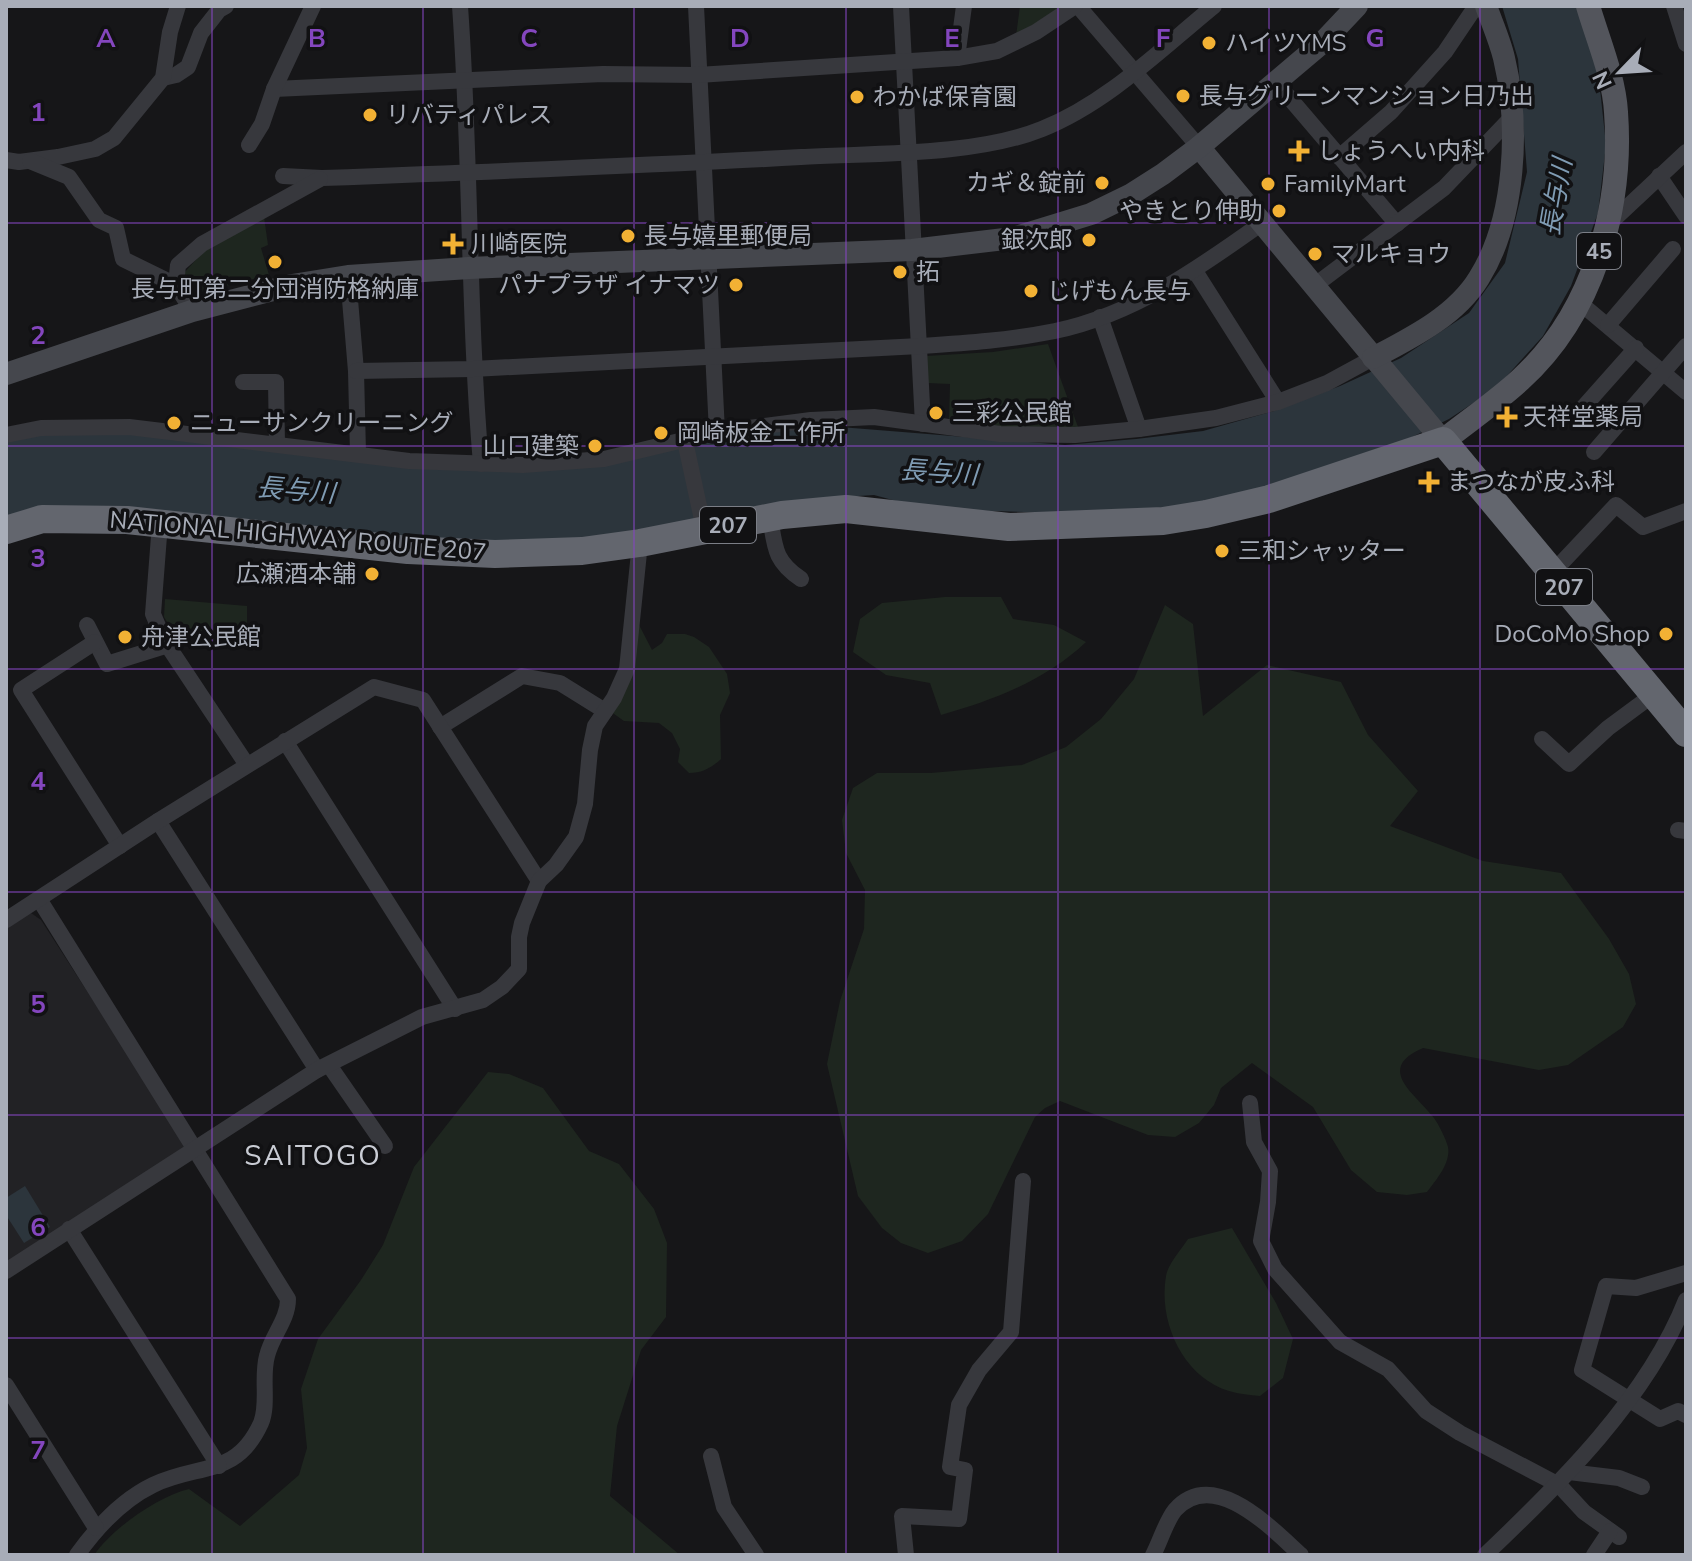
<svg xmlns="http://www.w3.org/2000/svg" width="1692" height="1561" font-family="'Nunito Sans','Noto Sans JP',sans-serif">
<rect width="100%" height="100%" fill="#161618"/>
<polygon fill="#222225" points="31,913 41,920 185,1143 185,1152 6,1269 6,925"/>
<g fill="#1e261f">
<polygon points="1020,6 1062,6 1016,36"/>
<polygon points="264,217 268,245 261,248 269,275 188,296 183,274 203,252"/>
<polygon points="1048,344 1078,427 1009,427 949,423 950,384 927,383 926,356 993,352"/>
<path d="M945,597H1001L1013,619L1054,625L1086,642C1046,680 994,700 941,715L930,683L886,675L853,652L860,619L882,603Z"/>
<polygon points="165,599 247,606 247,646 176,636 164,617"/>
<path d="M1165,605L1193,624L1203,716L1267,665L1341,682L1368,735L1418,791L1390,826L1483,861L1561,873L1609,939L1629,974L1636,1004L1623,1027L1568,1065L1539,1070L1423,1048C1374,1069 1416,1094 1434,1118C1439,1125 1446,1139 1448,1147C1451,1163 1436,1180 1427,1192L1407,1195L1377,1192L1351,1170L1313,1107L1252,1063L1221,1088L1214,1105L1199,1123L1175,1137L1148,1135L1060,1101L1045,1108L1035,1117L988,1214L962,1241L928,1253L901,1243L882,1228L858,1196L827,1064L840,1001L864,929L865,890L846,853L842,820L853,788L877,773H931L1022,765L1066,747L1101,719L1134,679Z"/>
<path d="M638,623L652,650L662,643L667,634H685L694,637L709,647L727,674L730,693L720,715L721,759C711,768 702,773 689,773L678,762L680,749L672,733L659,723L624,721L610,711Z"/>
<path d="M488,1072L509,1074L543,1088L589,1151L619,1164L654,1209L667,1243L666,1317L641,1350L617,1426L610,1496L680,1555H94C113,1528 157,1497 189,1489L240,1526L299,1475L307,1448L301,1389L318,1339L361,1280L383,1245L414,1167Z"/>
<path d="M1232,1228L1276,1303L1293,1339L1283,1378L1260,1396C1250,1395 1239,1394 1229,1391C1183,1377 1158,1322 1166,1276C1168,1264 1181,1250 1188,1239Z"/>
</g>
<g fill="#2c353c">
<polygon points="1502,6 1577,6 1598,70 1606,145 1598,213 1571,286 1543,336 1496,388 1449,419 1410,438 1284,483 1182,506 1090,514 926,509 874,495 811,499 589,540 472,542 6,520 6,442 43,433 131,433 482,471 793,427 840,427 1065,445 1136,439 1203,431 1274,411 1340,386 1401,358 1469,313 1505,263 1527,172 1518,59"/>
<polygon points="25,1186 50,1227 24,1243 6,1215 6,1198"/>
</g>
<g fill="none" stroke-linecap="round" stroke-linejoin="round">
<g stroke="#37383d" stroke-width="16">
<path d="M460,6C471,159 468,312 481,464"/>
<polyline points="696,6 717,432"/>
<polyline points="901,6 923,424"/>
<polyline points="1078,6 1199,147"/>
<polyline points="1674,6 1686,44"/>
<polyline points="957,58 964,6"/>
<polyline points="163,78 176,75 188,67 201,33 219,10 226,6"/>
<polyline points="1275,81 1397,224"/>
<polyline points="274,89 603,74 698,75 957,58 997,51 1036,32 1075,6"/>
<polyline points="249,145 262,124 274,89 313,6"/>
<polyline points="1339,157 1391,112 1445,52 1476,6"/>
<polyline points="6,160 19,162 58,157 95,149 114,138 163,78 170,32 178,6"/>
<polyline points="30,161 69,177 99,220 116,228 123,259 176,285"/>
<path d="M283,176L322,178C482,172 642,166 801,157C874,153 975,156 1042,129C1107,103 1160,50 1214,6"/>
<polyline points="1659,176 1686,216"/>
<polyline points="1609,224 1686,152"/>
<polyline points="1195,271 1278,402"/>
<polyline points="348,276 356,371 358,453"/>
<polyline points="1314,286 1444,188 1511,118"/>
<polyline points="1579,302 1686,392"/>
<polyline points="192,311 176,285 178,265 202,244 320,179"/>
<polyline points="1100,317 1139,429"/>
<polyline points="1608,325 1673,249"/>
<path d="M356,371L473,369L920,346C965,343 1011,340 1055,331C1133,315 1199,268 1262,223"/>
<polyline points="243,382 276,382 277,444"/>
<polyline points="1580,411 1636,348"/>
<polyline points="6,435 41,428 129,427 409,461 523,465 604,459 717,432 811,420 874,417 1000,434 1075,435 1139,429 1216,418 1278,402 1327,383 1373,358"/>
<polyline points="685,441 704,529"/>
<polyline points="1594,452 1686,346"/>
<path d="M770,517C775,547 774,561 801,579"/>
<polyline points="160,523 153,614 164,640 247,765"/>
<polyline points="1552,573 1616,505 1643,527 1686,511"/>
<polyline points="87,625 107,664 168,645"/>
<polyline points="95,642 21,690 120,846"/>
<polyline points="440,727 522,676 560,683 605,711"/>
<polyline points="1542,739 1569,764 1608,728 1654,694"/>
<polyline points="285,741 455,1009"/>
<polyline points="158,821 317,1070"/>
<polyline points="1678,830 1686,831"/>
<path d="M39,899L288,1299C288,1320 272,1335 267,1356C261,1377 269,1404 261,1423C236,1478 198,1463 153,1485C122,1500 97,1527 77,1555"/>
<polyline points="6,920 158,821 374,687 423,700 539,881"/>
<polyline points="329,1065 385,1146"/>
<polyline points="1250,1103 1254,1142 1270,1171 1268,1202 1261,1241 1275,1269 1340,1342 1388,1369 1426,1411 1460,1433 1559,1485 1584,1512 1619,1537"/>
<polyline points="69,1229 219,1466"/>
<polyline points="6,1271 317,1070 422,1017 483,1000 502,987 519,969 519,937 522,923 539,881 556,865 576,837 585,804 590,750 595,726 614,698 627,669 640,543"/>
<polyline points="1686,1273 1636,1288 1606,1286 1582,1370 1660,1419 1678,1411 1686,1415"/>
<polyline points="6,1385 96,1528"/>
<polyline points="711,1456 724,1507 756,1555"/>
<polyline points="1569,1472 1619,1478 1642,1487"/>
<polyline points="906,1555 902,1516 959,1519 965,1470 950,1467 959,1405 979,1370 1011,1332 1023,1181"/>
<path d="M1153,1555C1160,1542 1166,1521 1175,1510C1214,1466 1273,1530 1301,1555"/>
<path d="M1485,1555C1560,1484 1648,1397 1686,1300"/>
<polyline points="1594,1555 1610,1531"/>
</g>
<g stroke="#45474d" stroke-width="22">
<polyline points="1199,147 1443,441"/>
<path d="M1373,358C1411,338 1456,316 1479,278C1516,219 1520,125 1504,58C1500,41 1492,23 1486,6"/>
<polyline points="6,374 192,311 292,285 348,276 469,268 912,250 1013,238 1091,214 1130,195 1163,174 1199,147 1323,42 1357,6"/>
</g>
<path stroke="#53555c" stroke-width="24" d="M1443,441C1468,421 1496,402 1520,380C1593,314 1623,208 1616,112C1614,77 1598,40 1588,6"/>
<polyline stroke="#63666e" stroke-width="28" points="6,530 42,519 127,520 408,550 495,554 582,551 640,543 782,515 846,509 1009,527 1163,521 1206,514 1269,499 1443,441 1686,733"/>
</g>
<path fill="none" stroke="#8446be" stroke-width="2" stroke-opacity="0.55" d="M212,6V1555M423,6V1555M634,6V1555M846,6V1555M1058,6V1555M1269,6V1555M1480,6V1555M6,223H1686M6,446H1686M6,669H1686M6,892H1686M6,1115H1686M6,1338H1686"/>
<g fill="#f2b134" stroke="#111113" stroke-width="3">
<circle cx="1209" cy="43" r="8"/>
<circle cx="1183" cy="96" r="8"/>
<circle cx="857" cy="97" r="8"/>
<circle cx="370" cy="115" r="8"/>
<path d="M1295 139h8v8h8v8h-8v8h-8v-8h-8v-8h8z"/>
<circle cx="1102" cy="183" r="8"/>
<circle cx="1268" cy="184" r="8"/>
<circle cx="1279" cy="211" r="8"/>
<circle cx="628" cy="236" r="8"/>
<circle cx="1089" cy="240" r="8"/>
<path d="M449 232h8v8h8v8h-8v8h-8v-8h-8v-8h8z"/>
<circle cx="1315" cy="254" r="8"/>
<circle cx="275" cy="262" r="8"/>
<circle cx="900" cy="272" r="8"/>
<circle cx="736" cy="285" r="8"/>
<circle cx="1031" cy="291" r="8"/>
<circle cx="936" cy="413" r="8"/>
<path d="M1503 405h8v8h8v8h-8v8h-8v-8h-8v-8h8z"/>
<circle cx="174" cy="423" r="8"/>
<circle cx="661" cy="433" r="8"/>
<circle cx="595" cy="446" r="8"/>
<path d="M1425 470h8v8h8v8h-8v8h-8v-8h-8v-8h8z"/>
<circle cx="1222" cy="551" r="8"/>
<circle cx="372" cy="574" r="8"/>
<circle cx="1666" cy="634" r="8"/>
<circle cx="125" cy="637" r="8"/>
</g>
<g text-anchor="middle" stroke-width="7" stroke-linejoin="round" paint-order="stroke">
<g fill="#111113" stroke="#7b7e86" stroke-width="2">
<rect x="1577" y="233" width="44" height="36" rx="6"/>
<rect x="700" y="507" width="56" height="36" rx="6"/>
<rect x="1536" y="569" width="56" height="36" rx="6"/>
</g>
<g font-size="22" font-weight="bold" fill="#a8adb8">
<text x="1599" y="259">45</text>
<text x="728" y="533">207</text>
<text x="1564" y="595">207</text>
</g>
<g font-size="24" fill="#a8adb8" stroke="#111113" text-anchor="start">
<text x="1225" y="51">ハイツYMS</text>
<text x="1199" y="104">長与グリーンマンション日乃出</text>
<text x="873" y="105">わかば保育園</text>
<text x="386" y="123">リバティパレス</text>
<text x="1317" y="159">しょうへい内科</text>
<text x="1086" y="191" text-anchor="end">カギ＆錠前</text>
<text x="1284" y="192">FamilyMart</text>
<text x="1263" y="219" text-anchor="end">やきとり伸助</text>
<text x="644" y="244">長与嬉里郵便局</text>
<text x="1073" y="248" text-anchor="end">銀次郎</text>
<text x="471" y="252">川崎医院</text>
<text x="1331" y="262">マルキョウ</text>
<text x="916" y="280">拓</text>
<text x="720" y="293" text-anchor="end">パナプラザ イナマツ</text>
<text x="275" y="297" text-anchor="middle">長与町第二分団消防格納庫</text>
<text x="1047" y="299">じげもん長与</text>
<text x="952" y="421">三彩公民館</text>
<text x="1523" y="425">天祥堂薬局</text>
<text x="190" y="431">ニューサンクリーニング</text>
<text x="677" y="441">岡崎板金工作所</text>
<text x="579" y="454" text-anchor="end">山口建築</text>
<text x="1447" y="490">まつなが皮ふ科</text>
<text x="1238" y="559">三和シャッター</text>
<text x="356" y="582" text-anchor="end">広瀬酒本舗</text>
<text x="1650" y="642" text-anchor="end">DoCoMo Shop</text>
<text x="141" y="645">舟津公民館</text>
</g>
<g font-size="24" fill="#a8adb8" stroke="#111113">
<text transform="translate(298 536) rotate(5)" y="8">NATIONAL HIGHWAY ROUTE 207</text>
</g>
<g font-size="26" font-style="italic" fill="#7f9bb3" stroke="#111113">
<text transform="translate(1556 197) rotate(-80)" y="9">長与川</text>
<text transform="translate(939 472) rotate(4)" y="9">長与川</text>
<text transform="translate(296 490) rotate(5)" y="9">長与川</text>
</g>
<g font-size="28" letter-spacing="2" fill="#c9ccd4" stroke="#111113">
<text x="313" y="1165">SAITOGO</text>
</g>
</g>
<g font-size="26" text-anchor="middle" font-weight="bold" fill="#8446be" stroke="#111113" stroke-width="7" stroke-linejoin="round" paint-order="stroke">
<text x="106" y="47">A</text>
<text x="317" y="47">B</text>
<text x="529" y="47">C</text>
<text x="740" y="47">D</text>
<text x="952" y="47">E</text>
<text x="1163" y="47">F</text>
<text x="1375" y="47">G</text>
<text x="38" y="121">1</text>
<text x="38" y="344">2</text>
<text x="38" y="567">3</text>
<text x="38" y="790">4</text>
<text x="38" y="1013">5</text>
<text x="38" y="1236">6</text>
<text x="38" y="1459">7</text>
</g>
<rect width="1692" height="1561" fill="none" stroke="#a8adb8" stroke-width="16"/>
<g transform="translate(1620 72) rotate(245)" stroke="#111113" stroke-width="6" paint-order="stroke">
<path d="M0-6L14 30L0 20L-14 30Z" fill="#a8adb8"/>
<text y="-12" font-size="22" font-weight="bold" text-anchor="middle" fill="#a8adb8">N</text>
</g>
</svg>
